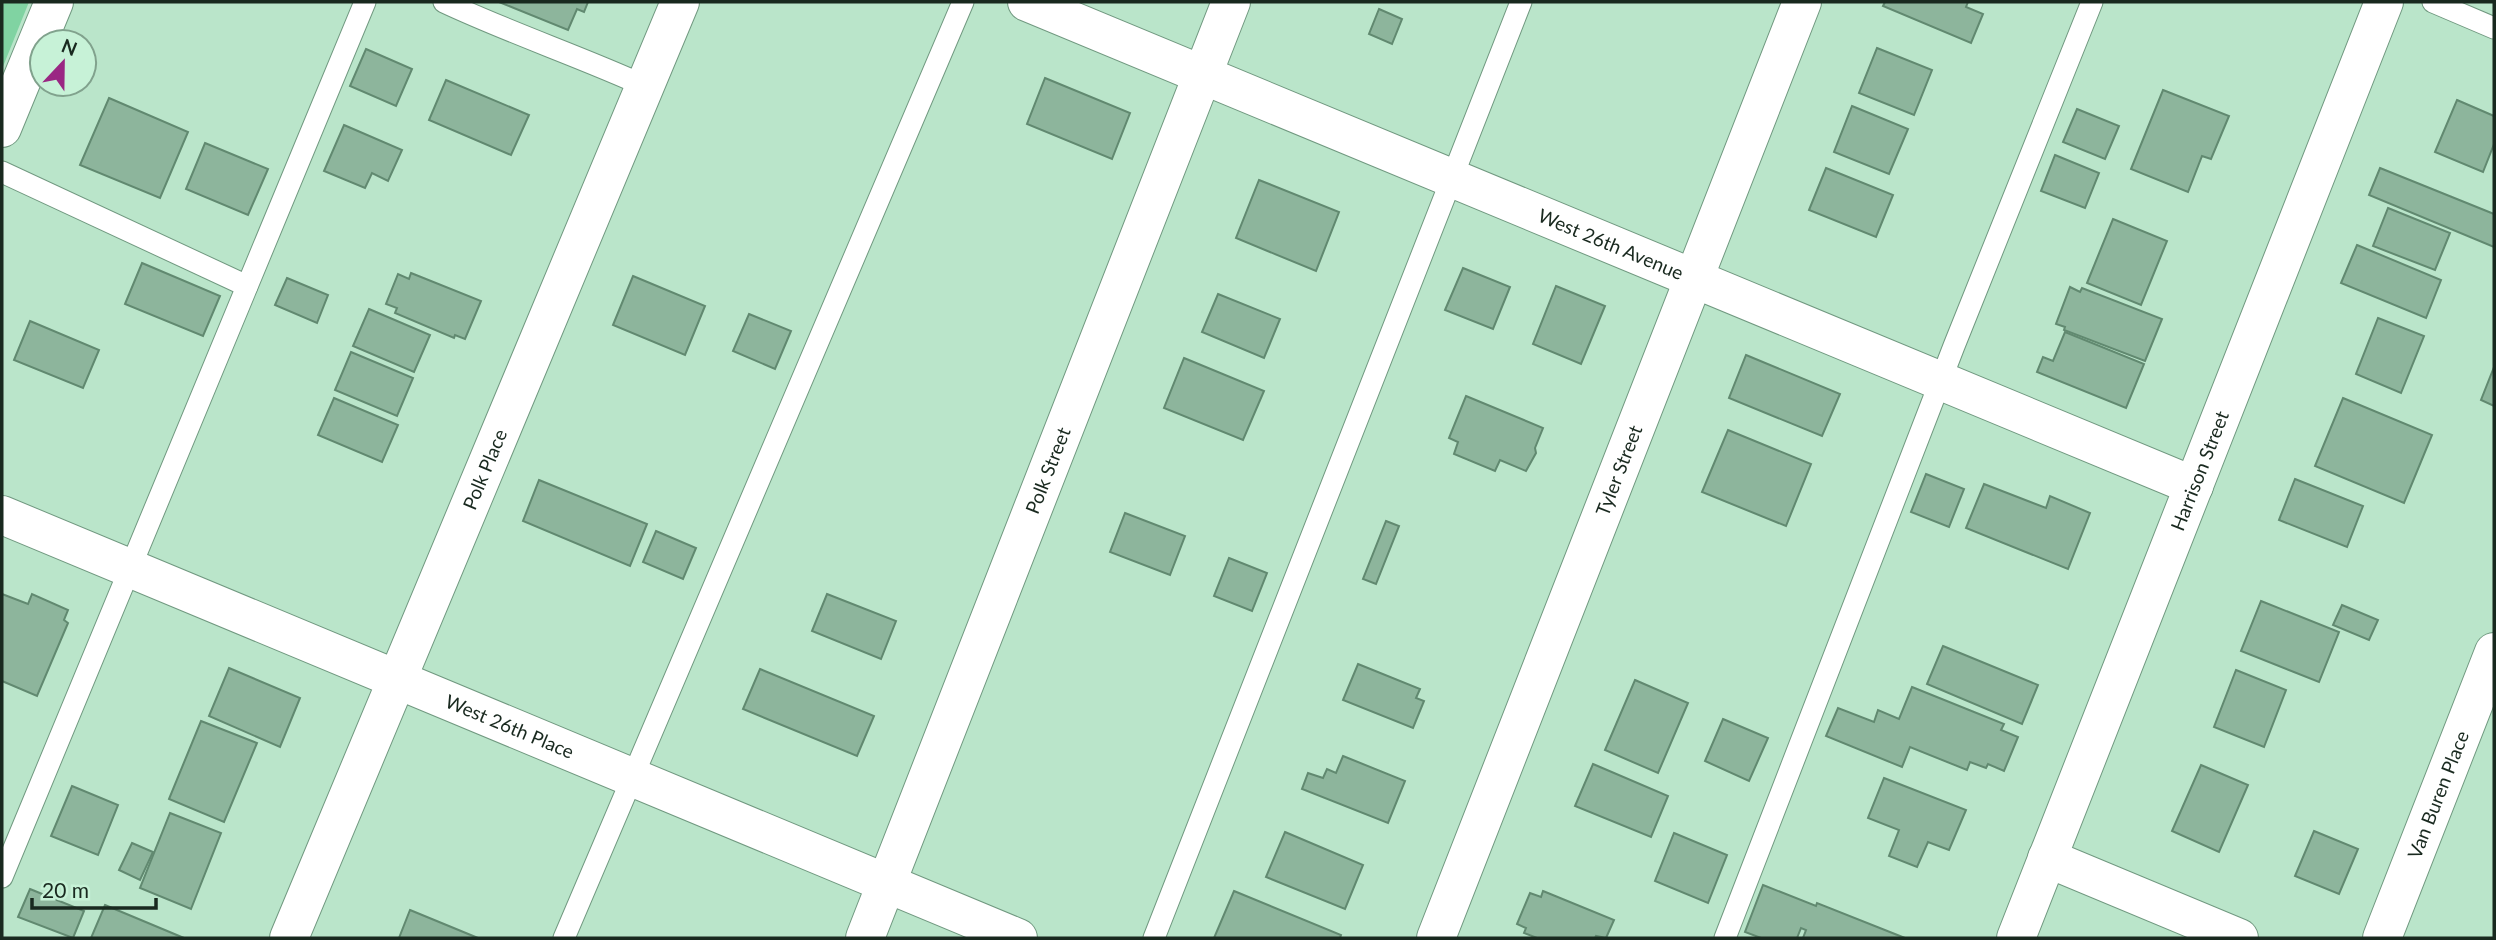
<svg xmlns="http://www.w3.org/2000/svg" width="2496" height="940" font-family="Lato,sans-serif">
<rect width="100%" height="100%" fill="#bae5ca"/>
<polygon fill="#80d3a2" points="2,2 29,2 2,69"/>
<g fill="#8db59c" stroke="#618970" stroke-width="2">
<polygon points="499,2 588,2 584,12 577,9 568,30"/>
<polygon points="1885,2 1968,2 1966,7 1983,14 1971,43 1883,6"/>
<polygon points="1379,9 1402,19 1392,44 1369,34"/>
<polygon points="1877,48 1932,70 1914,115 1859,93"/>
<polygon points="366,49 412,69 396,106 350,86"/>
<polygon points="1045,78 1130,113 1112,159 1027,124"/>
<polygon points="446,80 529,115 511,155 429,120"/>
<polygon points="2163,90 2229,116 2211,159 2202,156 2188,192 2131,169"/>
<polygon points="109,98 188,132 160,198 80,165"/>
<polygon points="2457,100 2494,116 2494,144 2483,172 2435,152"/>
<polygon points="1852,106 1908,129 1889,174 1834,152"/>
<polygon points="2077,109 2119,126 2105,159 2063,142"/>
<polygon points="344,125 402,150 388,181 372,173 365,188 324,171"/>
<polygon points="205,143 268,169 248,215 186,189"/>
<polygon points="2055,155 2099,173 2085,208 2041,191"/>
<polygon points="1826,168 1893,195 1876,237 1809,210"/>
<polygon points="2380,168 2494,214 2494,247 2369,195"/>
<polygon points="1259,180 1339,212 1316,271 1236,238"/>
<polygon points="2388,208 2450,233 2435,270 2373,246"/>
<polygon points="2113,219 2167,241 2141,305 2087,283"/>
<polygon points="2357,245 2441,280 2426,318 2341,283"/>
<polygon points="142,263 220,296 203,336 125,304"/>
<polygon points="1463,268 1510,287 1493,329 1445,310"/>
<polygon points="411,273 481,301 465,339 455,335 454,338 395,313 397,308 386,304 398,274 409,279"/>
<polygon points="633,276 705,306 685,355 613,325"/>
<polygon points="287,278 328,295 317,323 275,305"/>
<polygon points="1556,286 1605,306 1581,364 1533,344"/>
<polygon points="2070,287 2080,292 2082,288 2162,319 2145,361 2064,330 2065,327 2056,324"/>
<polygon points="1218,294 1280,319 1264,358 1202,332"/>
<polygon points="369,309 430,335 414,372 353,346"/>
<polygon points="749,314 791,331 775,369 733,351"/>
<polygon points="2378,318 2424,336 2401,393 2356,374"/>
<polygon points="30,321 99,350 83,388 14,360"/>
<polygon points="2065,332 2144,364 2126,408 2037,372 2043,357 2053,361"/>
<polygon points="351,352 413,378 397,416 335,390"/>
<polygon points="1746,355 1840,394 1822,436 1729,398"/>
<polygon points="1184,358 1264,391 1243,440 1164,408"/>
<polygon points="2494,367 2494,406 2481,400"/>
<polygon points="1466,396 1543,428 1535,448 1536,453 1526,471 1500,460 1495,471 1454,454 1458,442 1449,438"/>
<polygon points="334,398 398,425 382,462 318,435"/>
<polygon points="2343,398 2432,435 2404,503 2315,466"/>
<polygon points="1728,430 1811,464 1786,526 1702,492"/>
<polygon points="1926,474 1964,489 1949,527 1911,512"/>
<polygon points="2295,479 2363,506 2347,547 2279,520"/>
<polygon points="539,480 647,524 630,566 523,521"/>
<polygon points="1984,484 2046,508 2050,496 2090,513 2068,569 1966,528"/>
<polygon points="1125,513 1185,536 1170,575 1110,552"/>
<polygon points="1386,521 1399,526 1376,584 1363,579"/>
<polygon points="656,531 696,548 683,579 643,562"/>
<polygon points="1229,558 1267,573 1252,611 1214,596"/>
<polygon points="2,594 28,604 32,594 68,610 64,620 68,623 37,696 2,681"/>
<polygon points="827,594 896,621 881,659 812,631"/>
<polygon points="2261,601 2339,632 2319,682 2241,651"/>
<polygon points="2342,605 2378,620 2369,640 2333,625"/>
<polygon points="1943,646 2038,685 2022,724 1927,684"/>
<polygon points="1358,664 1420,689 1416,698 1424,701 1413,728 1343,700"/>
<polygon points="229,668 300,698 280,747 209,716"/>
<polygon points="760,669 874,716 857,756 743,709"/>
<polygon points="2236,670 2286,690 2264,747 2214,727"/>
<polygon points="1635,680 1688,703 1658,773 1605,750"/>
<polygon points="1912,687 2004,724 2001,730 2018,737 2004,771 1988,764 1986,768 1970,762 1967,770 1910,747 1902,767 1826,736 1838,708 1874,722 1878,710 1899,719"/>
<polygon points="1723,719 1768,738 1749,781 1705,761"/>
<polygon points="201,721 257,743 224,822 169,799"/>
<polygon points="1343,756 1405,781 1388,823 1302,789 1308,773 1323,778 1327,769 1336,773"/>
<polygon points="1593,764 1668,796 1651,837 1575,806"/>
<polygon points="2201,765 2248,785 2219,852 2172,831"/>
<polygon points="1884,778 1966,810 1949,850 1928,842 1917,867 1889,856 1899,830 1868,818"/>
<polygon points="72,786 118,805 98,855 51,836"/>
<polygon points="170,813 221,833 191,909 140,888"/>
<polygon points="2314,831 2358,849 2339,894 2295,876"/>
<polygon points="1285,832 1363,865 1345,909 1266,877"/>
<polygon points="1674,833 1727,855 1708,903 1655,881"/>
<polygon points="132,843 153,852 140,880 119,870"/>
<polygon points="1763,885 1816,906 1817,903 1905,938 1803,938 1806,930 1801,928 1797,938 1761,938 1745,932"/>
<polygon points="30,889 84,911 73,938 18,917"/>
<polygon points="1234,891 1341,935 1340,938 1214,938"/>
<polygon points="1543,891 1614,920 1606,938 1596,936 1595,938 1537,938 1524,933 1526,928 1517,924 1530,893 1541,897"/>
<polygon points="105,905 184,938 91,938"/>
<polygon points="410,910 478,938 399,938"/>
</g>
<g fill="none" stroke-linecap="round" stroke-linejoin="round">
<g stroke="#719980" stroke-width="23">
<g id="lane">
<path d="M444,2C510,33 579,56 645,86"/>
<polyline points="2433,2 2494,28"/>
<polyline points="2,172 247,286"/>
<polyline points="2,877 365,2"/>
<polyline points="564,938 963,2"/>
<polyline points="1154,938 1521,2"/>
<polyline points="1725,938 1954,346 2092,2"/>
</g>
</g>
<g stroke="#719980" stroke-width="40">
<g id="street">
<path id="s1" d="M1027,2L2194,486"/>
<polyline points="2,128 54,2"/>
<path id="s2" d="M2,515L1018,938"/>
<polyline points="2047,858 2239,938"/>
<path id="s3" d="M289,938L680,2"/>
<path id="s4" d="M865,938L1231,2"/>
<path id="s5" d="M1436,938L1802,2"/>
<path id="s6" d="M2382,938L2494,652"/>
</g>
</g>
<g stroke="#719980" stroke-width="40">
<g id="secondary">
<path id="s7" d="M2016,938L2384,2"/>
</g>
</g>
<use href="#lane" stroke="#fff" stroke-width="21"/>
<use href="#street" stroke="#fff" stroke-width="38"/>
<use href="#secondary" stroke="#fff" stroke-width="38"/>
</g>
<g text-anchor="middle" stroke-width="6" stroke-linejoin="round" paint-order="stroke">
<g font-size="19" fill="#19291f" stroke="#c7f2d7">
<text dy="7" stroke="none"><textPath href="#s1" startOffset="632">West 26th Avenue</textPath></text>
<text dy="7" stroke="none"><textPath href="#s3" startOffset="508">Polk Place</textPath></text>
<text dy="7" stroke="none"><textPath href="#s4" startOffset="502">Polk Street</textPath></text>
<text dy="7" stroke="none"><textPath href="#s5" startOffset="502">Tyler Street</textPath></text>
<text dy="7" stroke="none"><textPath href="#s7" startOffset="502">Harrison Street</textPath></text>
<text dy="7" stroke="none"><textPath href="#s2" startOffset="550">West 26th Place</textPath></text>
<text dy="7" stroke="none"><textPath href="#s6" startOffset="154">Van Buren Place</textPath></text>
</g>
</g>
<rect width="2496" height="940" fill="none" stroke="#19291f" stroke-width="7"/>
<g transform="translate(63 63) rotate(22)"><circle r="33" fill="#c7f2d7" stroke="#81a28d" stroke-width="2"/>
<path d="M0-5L12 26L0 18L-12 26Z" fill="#9a2783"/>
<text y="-10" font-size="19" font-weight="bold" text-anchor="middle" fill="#19291f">N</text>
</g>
<path d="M32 898v10h124v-10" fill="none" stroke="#19291f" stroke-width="3.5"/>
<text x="42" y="898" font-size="21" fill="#19291f" stroke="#c7f2d7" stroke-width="5" paint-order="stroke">20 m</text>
</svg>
